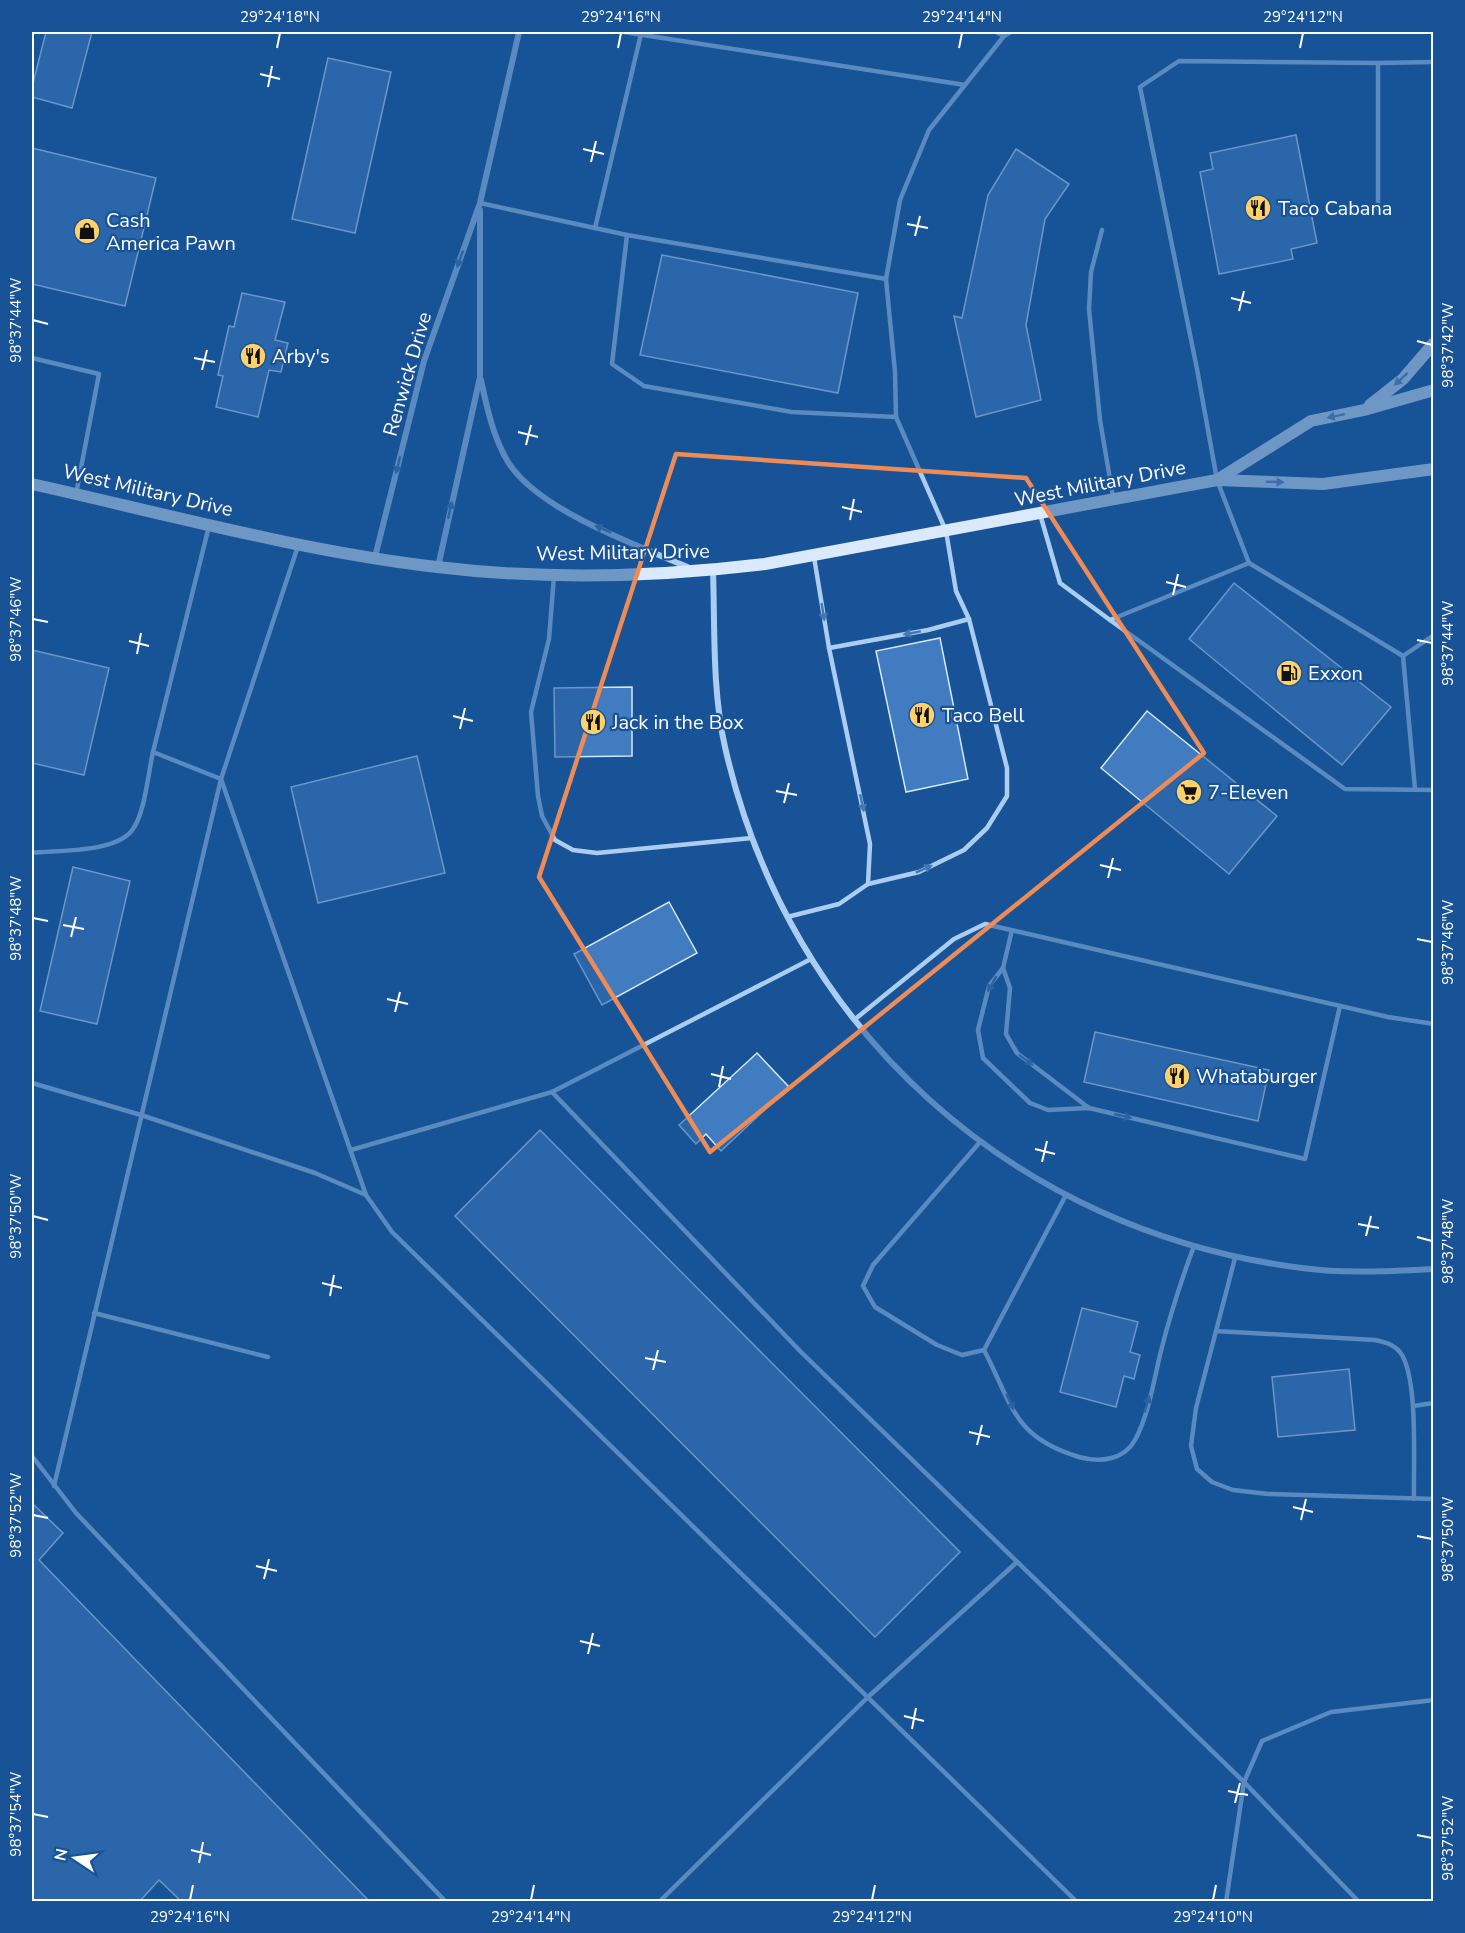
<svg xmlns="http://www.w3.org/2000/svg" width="1465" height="1933" font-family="'Nunito Sans',sans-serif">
<rect width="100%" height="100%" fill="#185398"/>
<g fill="#407cbf" stroke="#d3e6fc" stroke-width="1.5">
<polygon points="46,32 92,32 72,108 32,97 32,87"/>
<polygon points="328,58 391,72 355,233 292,219"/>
<polygon points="1296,135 1317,243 1291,249 1293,259 1219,274 1200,172 1213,169 1210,153"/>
<polygon points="32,148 156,178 125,306 32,284"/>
<polygon points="1016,149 1069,184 1045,219 1026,325 1041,400 976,417 954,316 962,318 988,195"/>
<polygon points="662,255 858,293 838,393 640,355"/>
<polygon points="242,293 285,302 275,340 288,343 281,372 269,370 258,417 216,407 223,376 218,375 229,326 234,327"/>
<polygon points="1234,583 1391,707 1342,765 1189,639"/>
<polygon points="940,638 968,779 906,792 876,651"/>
<polygon points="32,650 109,668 84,775 32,763"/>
<polygon points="632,687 632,756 555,757 554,688"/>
<polygon points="1147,711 1277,816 1229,874 1101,768"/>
<polygon points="417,756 445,873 318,903 291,787"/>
<polygon points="73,867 130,881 97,1024 40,1011"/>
<polygon points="669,902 697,953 602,1005 574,954"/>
<polygon points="1095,1032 1269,1070 1258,1121 1084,1082"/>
<polygon points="757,1053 789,1087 721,1151 706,1134 696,1144 679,1125"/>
<polygon points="540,1130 960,1552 875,1637 455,1216"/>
<polygon points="1082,1308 1138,1322 1130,1352 1140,1355 1134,1379 1124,1376 1116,1407 1060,1392"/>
<polygon points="1349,1369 1355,1430 1278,1437 1272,1377"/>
<polygon points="32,1503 63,1533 39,1560 370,1902 182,1902 159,1880 139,1902 32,1902"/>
</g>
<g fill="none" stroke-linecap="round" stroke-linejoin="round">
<g stroke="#abcdf1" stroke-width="4.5">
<polyline points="624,32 965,85"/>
<polyline points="996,32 1004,36 1011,32"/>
<polyline points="1378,63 1434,62"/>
<polyline points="480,203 627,235 612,364 644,386 792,412 896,417 895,372 886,279 900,200 929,130 1004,36"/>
<polyline points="1378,209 1378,63 1179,61 1140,87 1197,369 1217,480 1249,563 1403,656 1434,635"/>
<polyline points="595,228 641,34"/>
<polyline points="1102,230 1091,272 1089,309 1100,420 1113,497"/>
<polyline points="627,235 886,279"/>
<polyline points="32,358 99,374 76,494"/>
<polyline points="1040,514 1060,583 1110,620"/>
<polyline points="209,526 153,752 221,779 366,1195"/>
<polyline points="1249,563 1110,620 1345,789 1434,790"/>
<polyline points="554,576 549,639 531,712 538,796 542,816 555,840 573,850 597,853 752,838"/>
<polyline points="829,648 928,630 969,619"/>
<polyline points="1403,656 1415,789"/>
<path d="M32,853C58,850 117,853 133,829C145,812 148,774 153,752"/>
<polyline points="868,884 919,872 964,850 987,828 1007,796 1007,768 969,619 956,591 946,531 896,417"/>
<polyline points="787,917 839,904 868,884 870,844 829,648 814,557"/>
<polyline points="1012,930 1003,968 989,986 978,1030 983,1058 1030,1103 1048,1110 1089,1108 1305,1159 1340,1006"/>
<polyline points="1003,968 1010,988 1006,1034 1017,1053 1089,1108"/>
<polyline points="854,1020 954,939 985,924 1388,1017 1434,1024"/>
<polyline points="32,1083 141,1115 315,1173 366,1195 392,1232 1077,1902"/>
<polyline points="552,1092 811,959"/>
<polyline points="980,1142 873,1265 863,1286 875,1307 937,1345 962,1355 984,1350 1066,1195"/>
<polyline points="351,1150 552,1092 800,1351 1244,1782 1359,1902"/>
<polyline points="1235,1258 1196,1408 1191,1446 1197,1469 1212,1482 1233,1490 1268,1494 1434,1499"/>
<polyline points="94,1313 268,1357"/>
<path d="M1216,1331L1375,1340C1385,1342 1393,1344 1400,1352C1419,1377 1413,1466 1414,1499"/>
<path d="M984,1350C1013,1406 1013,1437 1079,1457C1100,1463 1124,1460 1135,1440C1149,1414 1154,1379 1161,1351C1170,1315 1181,1281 1194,1246"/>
<polyline points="1413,1406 1434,1403"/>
<polyline points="32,1456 76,1513 446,1902"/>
<polyline points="54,1486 221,779 298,546"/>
<polyline points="659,1902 868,1697 1017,1562"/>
<polyline points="1226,1902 1244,1782 1262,1741 1331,1712 1434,1700"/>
</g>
<g stroke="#abcdf1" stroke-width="6">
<path d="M481,380C487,408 493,437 508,462C540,512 638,545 692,569"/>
<polyline points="375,557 424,361 480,203 519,32"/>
<polyline points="438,567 480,377 480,210"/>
<path d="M713,570C715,628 712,690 725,747C789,1030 1015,1232 1302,1268C1346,1274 1389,1271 1434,1269"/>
</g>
<g stroke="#dae9fc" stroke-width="12">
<polyline points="1370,405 1403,379 1434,343"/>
<polyline points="1217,480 1311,421 1364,410 1434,390"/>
<path d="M32,484C166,514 301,551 437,567C545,580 657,577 765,564L1217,480L1323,484L1434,469"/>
</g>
</g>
<defs><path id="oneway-solid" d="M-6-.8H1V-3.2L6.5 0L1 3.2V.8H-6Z" transform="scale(1.5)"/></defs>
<g fill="#4478b3">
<use href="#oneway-solid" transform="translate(460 259) rotate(110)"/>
<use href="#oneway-solid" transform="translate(398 465) rotate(104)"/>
<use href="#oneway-solid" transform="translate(450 510) rotate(-78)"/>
<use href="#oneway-solid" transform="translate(603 529) rotate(-156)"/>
<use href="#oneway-solid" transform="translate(823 612) rotate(81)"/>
<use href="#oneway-solid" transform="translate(912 633) rotate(170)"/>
<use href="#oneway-solid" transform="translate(862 803) rotate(78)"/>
<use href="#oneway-solid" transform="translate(924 869) rotate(-24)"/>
<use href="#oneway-solid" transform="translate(992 984) rotate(119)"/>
<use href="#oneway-solid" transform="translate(1026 1060) rotate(37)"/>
<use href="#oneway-solid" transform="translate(1123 1116) rotate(13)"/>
<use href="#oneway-solid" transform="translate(1010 1402) rotate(65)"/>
<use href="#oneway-solid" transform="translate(1147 1404) rotate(-73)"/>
</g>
<g fill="#668fc0">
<use href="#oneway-solid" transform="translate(1401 379) rotate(137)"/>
<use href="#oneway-solid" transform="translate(1336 416) rotate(168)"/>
<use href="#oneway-solid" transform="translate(1275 482) rotate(2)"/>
</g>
<path d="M0 0H1465V1933H0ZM676,454L1026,478L1204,753L710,1152L539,877Z" fill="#185398" fill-opacity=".55" fill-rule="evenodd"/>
<path fill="none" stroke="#ef8b55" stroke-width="4.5" stroke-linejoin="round" d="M676,454L1026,478L1204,753L710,1152L539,877Z"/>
<path fill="none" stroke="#fff" stroke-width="2" d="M277,48L280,33M618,48L621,33M959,48L962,33M1300,48L1303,33M260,74L280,79M268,87L272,66M583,149L604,154M591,162L596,141M907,224L928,228M915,236L920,216M1231,298L1251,303M1239,311L1244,291M33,320L48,324M1417,341L1432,345M194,358L215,362M202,370L207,350M518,432L538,437M526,445L531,425M842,507L862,512M850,520L854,499M1166,582L1186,587M1173,595L1178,574M33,619L48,622M1417,640L1432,643M129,641L149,646M137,654L141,633M453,716L473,721M460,729L465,708M776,791L797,795M784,803L789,783M1100,865L1121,870M1108,878L1113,858M33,918L48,921M63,925L84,929M71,937L76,917M1417,939L1432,942M387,999L408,1004M395,1012L400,992M711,1074L731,1079M719,1087L723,1066M1035,1149L1055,1154M1042,1162L1047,1141M33,1216L48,1220M1358,1224L1379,1228M1366,1236L1371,1216M1417,1237L1432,1241M322,1283L342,1288M330,1296L334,1275M645,1358L666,1362M653,1370L658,1350M969,1432L990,1437M977,1445L982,1425M1293,1507L1313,1512M33,1515L48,1518M1301,1520L1306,1499M1417,1536L1432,1539M256,1566L277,1571M264,1579L269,1559M580,1641L600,1646M588,1654L593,1633M904,1716L924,1721M912,1729L916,1708M1228,1791L1248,1795M1235,1803L1240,1783M33,1814L48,1817M1417,1835L1432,1838M191,1850L211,1855M199,1863L203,1842M190,1900L193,1885M531,1900L534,1885M872,1900L875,1885M1213,1900L1216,1885"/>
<defs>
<g id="restaurant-disc" transform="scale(1.35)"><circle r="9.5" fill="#ffd16b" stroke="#185398"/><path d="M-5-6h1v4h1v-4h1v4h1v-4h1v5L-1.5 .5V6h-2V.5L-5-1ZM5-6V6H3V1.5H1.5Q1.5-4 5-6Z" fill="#111"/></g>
<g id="shop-disc" transform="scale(1.35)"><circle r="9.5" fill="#ffd16b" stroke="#185398"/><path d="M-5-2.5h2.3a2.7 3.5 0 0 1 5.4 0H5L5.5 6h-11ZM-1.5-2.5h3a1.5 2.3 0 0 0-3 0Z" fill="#111"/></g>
<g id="fuel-disc" transform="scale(1.35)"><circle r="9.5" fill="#ffd16b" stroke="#185398"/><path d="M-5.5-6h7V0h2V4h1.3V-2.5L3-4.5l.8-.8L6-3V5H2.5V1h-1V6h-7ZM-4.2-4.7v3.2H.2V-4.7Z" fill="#111"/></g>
<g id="supermarket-disc" transform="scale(1.35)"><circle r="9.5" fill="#ffd16b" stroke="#185398"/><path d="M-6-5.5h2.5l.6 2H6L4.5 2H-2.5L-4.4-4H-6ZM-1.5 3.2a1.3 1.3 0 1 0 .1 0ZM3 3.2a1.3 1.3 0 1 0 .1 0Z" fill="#111"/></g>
</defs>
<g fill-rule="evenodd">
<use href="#restaurant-disc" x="1258" y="208"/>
<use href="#shop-disc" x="87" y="231"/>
<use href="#restaurant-disc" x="253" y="356"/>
<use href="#fuel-disc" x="1289" y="673"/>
<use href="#restaurant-disc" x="922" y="715"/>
<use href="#restaurant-disc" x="593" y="722"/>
<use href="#supermarket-disc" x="1189" y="792"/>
<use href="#restaurant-disc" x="1177" y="1076"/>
</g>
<g text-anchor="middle" stroke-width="4.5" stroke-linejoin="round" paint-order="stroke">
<g font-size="20" fill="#fff" stroke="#185398" text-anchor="start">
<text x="1278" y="215">Taco Cabana</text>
<text x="106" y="227">Cash<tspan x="106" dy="23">America Pawn</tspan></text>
<text x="272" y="363">Arby's</text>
<text x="1308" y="680">Exxon</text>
<text x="942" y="722">Taco Bell</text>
<text x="612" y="729">Jack in the Box</text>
<text x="1208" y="799">7-Eleven</text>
<text x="1196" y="1083">Whataburger</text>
</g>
<g font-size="20" fill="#fff" stroke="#185398">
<text transform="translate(407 374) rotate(-74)" y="7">Renwick Drive</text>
<text transform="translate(1100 483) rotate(-11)" y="7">West Military Drive</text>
<text transform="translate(148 490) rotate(13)" y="7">West Military Drive</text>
<text transform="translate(623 552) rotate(-1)" y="7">West Military Drive</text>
</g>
</g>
<rect width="1465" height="1933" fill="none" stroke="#185398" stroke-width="66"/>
<g transform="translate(75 1858) rotate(283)" stroke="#185398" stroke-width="4.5" paint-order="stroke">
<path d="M0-4.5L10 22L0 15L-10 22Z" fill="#ffffff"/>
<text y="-9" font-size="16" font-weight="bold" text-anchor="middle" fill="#ffffff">N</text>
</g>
<rect x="33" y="33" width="1399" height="1867" fill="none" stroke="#fff" stroke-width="2"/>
<g font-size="15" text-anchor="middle" fill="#fff">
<text x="280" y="22">29°24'18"N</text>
<text x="621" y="22">29°24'16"N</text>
<text x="962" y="22">29°24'14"N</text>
<text x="1303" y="22">29°24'12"N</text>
<text transform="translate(16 320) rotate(-90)" y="5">98°37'44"W</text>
<text transform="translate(1448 345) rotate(-90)" y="5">98°37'42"W</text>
<text transform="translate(16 619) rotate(-90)" y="5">98°37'46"W</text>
<text transform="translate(1448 643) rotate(-90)" y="5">98°37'44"W</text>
<text transform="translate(16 918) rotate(-90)" y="5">98°37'48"W</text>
<text transform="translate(1448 942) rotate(-90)" y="5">98°37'46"W</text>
<text transform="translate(16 1216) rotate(-90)" y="5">98°37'50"W</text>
<text transform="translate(1448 1241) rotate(-90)" y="5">98°37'48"W</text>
<text transform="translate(16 1515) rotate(-90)" y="5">98°37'52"W</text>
<text transform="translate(1448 1539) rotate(-90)" y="5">98°37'50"W</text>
<text transform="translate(16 1814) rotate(-90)" y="5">98°37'54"W</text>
<text transform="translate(1448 1838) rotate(-90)" y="5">98°37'52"W</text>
<text x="190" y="1922">29°24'16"N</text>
<text x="531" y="1922">29°24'14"N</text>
<text x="872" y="1922">29°24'12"N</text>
<text x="1213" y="1922">29°24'10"N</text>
</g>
</svg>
